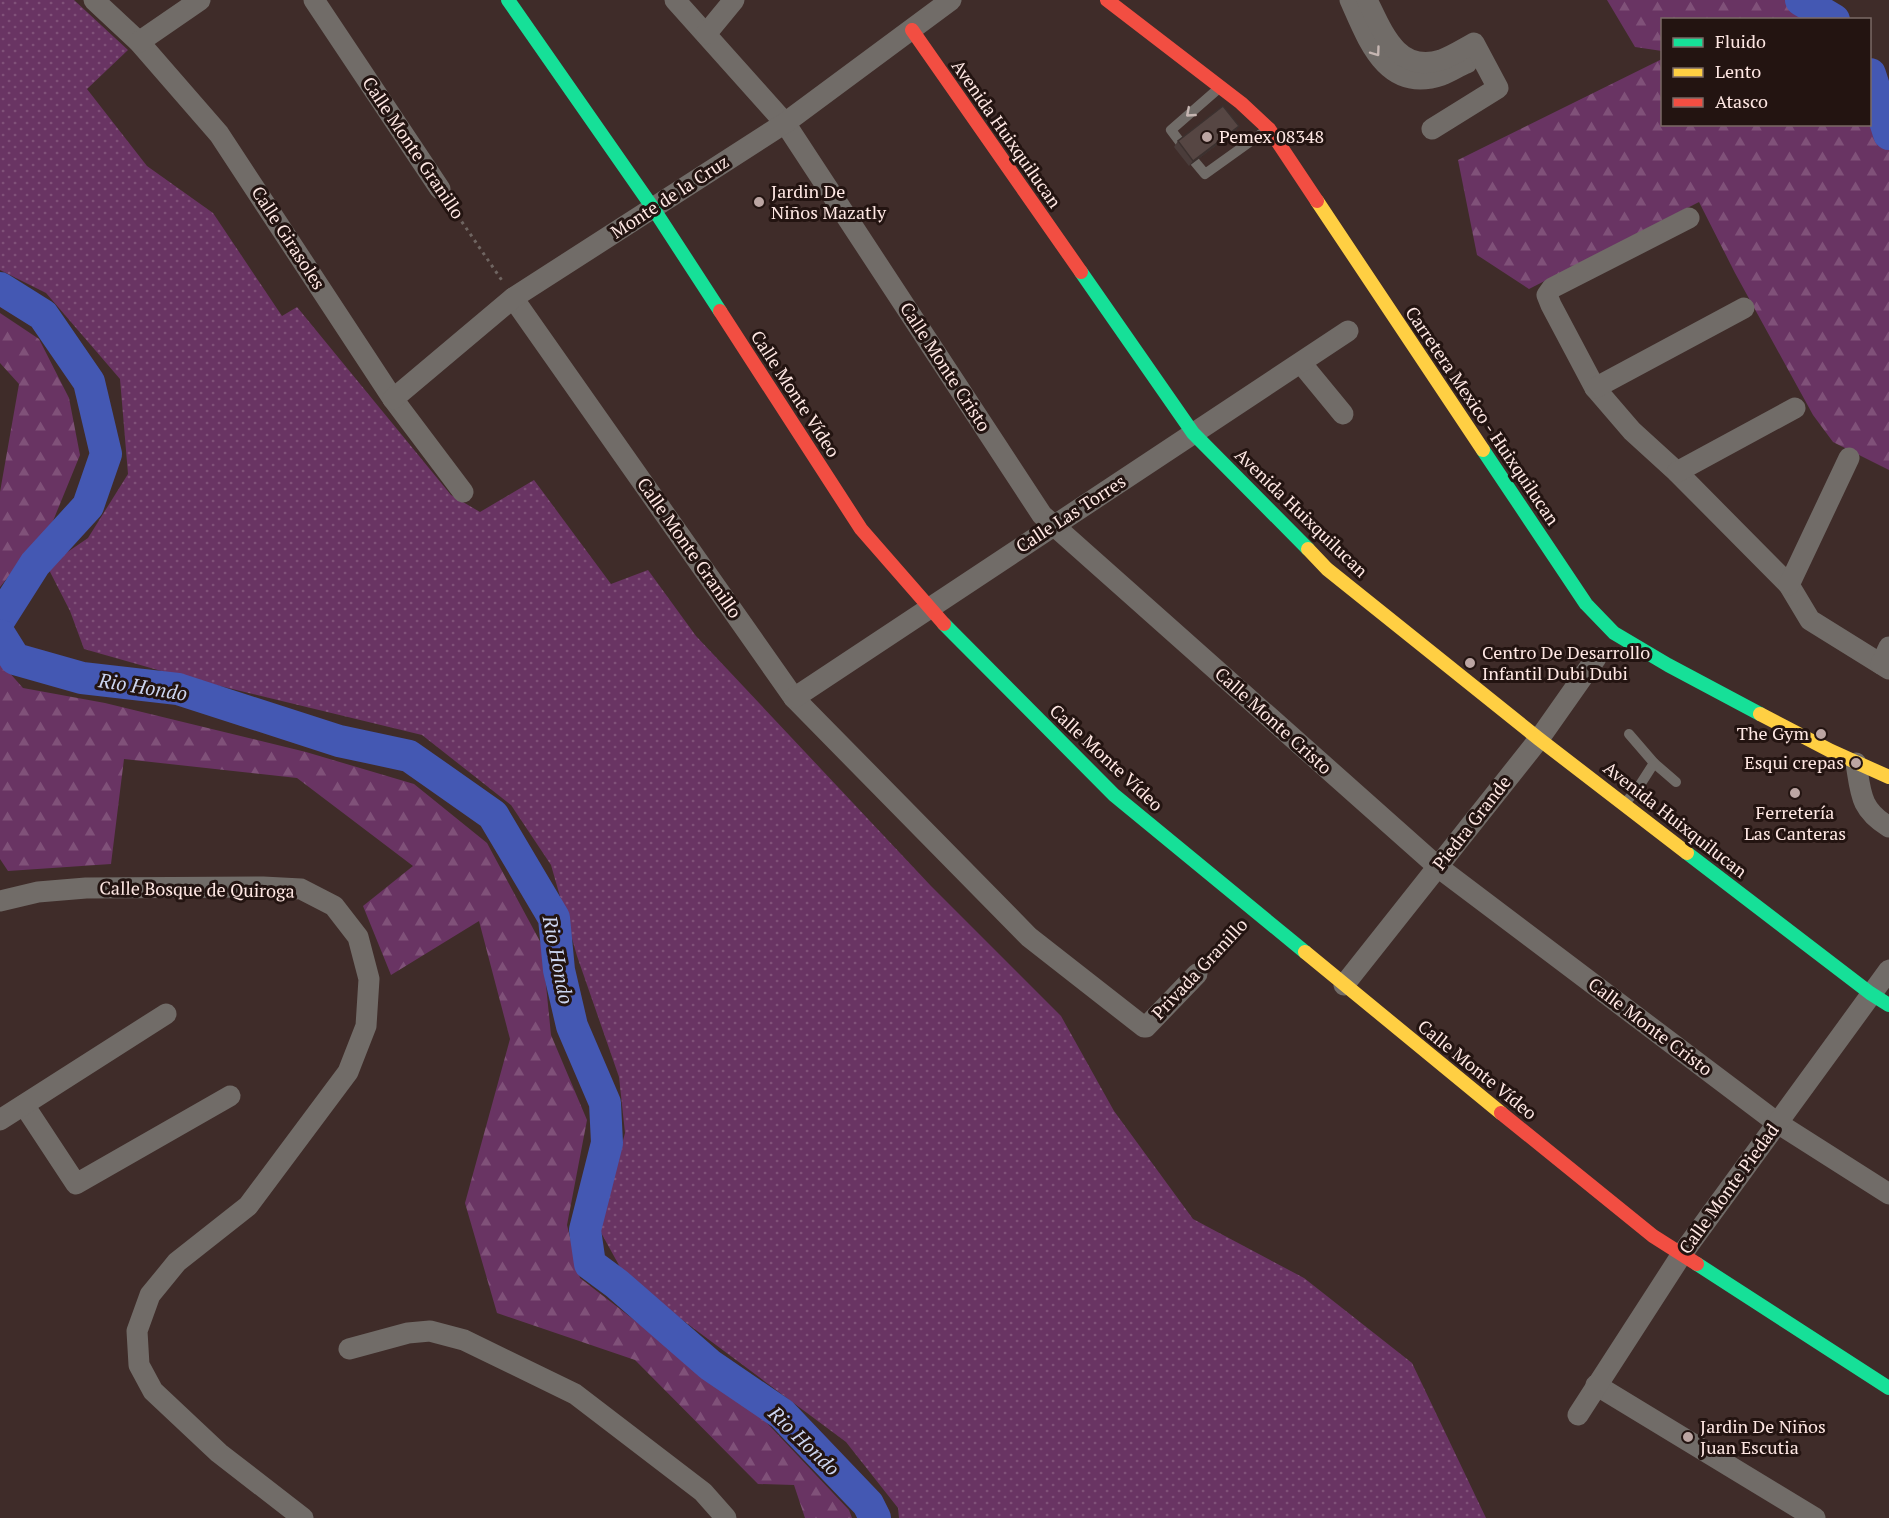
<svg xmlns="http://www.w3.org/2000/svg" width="1889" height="1518" font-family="'PT Serif',serif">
<defs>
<pattern id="green-dots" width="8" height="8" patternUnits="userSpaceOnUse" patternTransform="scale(1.5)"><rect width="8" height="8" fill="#693463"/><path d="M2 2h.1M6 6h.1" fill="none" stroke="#805179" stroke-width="1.8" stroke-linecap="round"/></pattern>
<pattern id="forest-firs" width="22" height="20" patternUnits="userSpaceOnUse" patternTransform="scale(1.5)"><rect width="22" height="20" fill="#693463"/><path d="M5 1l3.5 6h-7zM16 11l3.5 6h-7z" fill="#805179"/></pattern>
</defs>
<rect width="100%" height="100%" fill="#3f2c29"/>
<polygon fill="url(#green-dots)" points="0,0 74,0 128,50 87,89 147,166 213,213 282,316 297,307 451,495 480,512 534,480 611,584 648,570 696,636 931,886 1061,1016 1114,1111 1193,1219 1304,1278 1412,1363 1486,1518 899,1518 898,1508 846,1442 626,1278 599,1229 625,1133 619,1077 577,956 551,865 511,805 422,735 179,676 84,649 70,611 47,566 88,538 128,474 120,379 46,293 0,270"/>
<g fill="url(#forest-firs)">
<polygon points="1607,0 1801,0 1834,19 1662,20 1662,51 1635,47"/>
<polygon points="1662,59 1662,124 1870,124 1870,69 1889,131 1889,470 1833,442 1813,415 1735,273 1699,202 1529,289 1477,255 1458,160"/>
<polygon points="0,313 39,339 69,398 80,455 53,521 0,587 0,492 19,384 0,363"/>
<polygon points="0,662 23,688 105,703 306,752 414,784 487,843 542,945 551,1035 587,1120 567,1225 580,1278 766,1422 849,1510 852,1518 805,1518 794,1485 758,1484 635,1360 497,1313 465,1203 510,1039 479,921 391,975 363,906 413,866 297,778 124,759 111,864 8,871 0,859"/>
</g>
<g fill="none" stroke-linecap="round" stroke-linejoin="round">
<g stroke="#4458b3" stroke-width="32">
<polyline points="1801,0 1834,20"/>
<polyline points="1870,74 1889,134"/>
<polyline points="0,288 43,315 89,382 106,454 88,506 35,564 0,619"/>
<polyline points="0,635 15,659 82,678 178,689 339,741 409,756 493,815 554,918 559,970 572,1026 605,1103 607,1143 585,1230 590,1264 617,1284 710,1365 782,1414 868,1504 875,1518"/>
</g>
<g stroke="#6f6561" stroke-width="3" stroke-dasharray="3 4.5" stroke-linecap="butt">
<polyline points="449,203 503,282"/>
<polyline points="1210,960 1240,927"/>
</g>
<g stroke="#716c68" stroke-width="10">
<polyline points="1180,142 1171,130 1218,89"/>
<polyline points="1195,162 1205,174 1265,131"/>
<polyline points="1654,763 1676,782"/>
<polyline points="1625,803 1638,788 1654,763 1629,734"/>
</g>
<g stroke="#716c68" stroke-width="21">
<polyline points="94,0 139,42 219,134 393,399 463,492"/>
<polyline points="314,0 440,189"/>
<polyline points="675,0 785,123 1042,515 1438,867 1776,1122 1889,1194"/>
<path d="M1350,0C1368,40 1386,94 1442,75C1450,72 1459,66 1467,63"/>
<path d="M1367,0C1382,30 1397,74 1441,60C1452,56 1463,49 1474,43L1498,88L1432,129"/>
<polyline points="706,34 734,0"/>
<polyline points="139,42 200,0"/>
<polyline points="1689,218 1552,288 1547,295 1551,305 1595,388 1632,431 1677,472 1789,585 1810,620 1889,669"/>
<polyline points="513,298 794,698 1029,937 1144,1027 1146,1027 1197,974"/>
<polyline points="1301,363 1343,414"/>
<polyline points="1595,388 1744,308"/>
<polyline points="393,399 513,298 785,123 951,0"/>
<polyline points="1677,472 1795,408"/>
<polyline points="1789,585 1849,458"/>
<polyline points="1881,664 1889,647"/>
<polyline points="794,698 1348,331"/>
<path d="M1856,763C1861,794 1860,809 1889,827"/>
<polyline points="0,901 38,892 86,888 263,887 301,889 334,906 358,937 369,979 366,1026 348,1072 248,1206 177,1262 150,1295 137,1331 139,1365 153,1391 219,1453 303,1518"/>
<polyline points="1344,985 1539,739 1596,658"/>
<polyline points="24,1105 76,1184 230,1096"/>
<polyline points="0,1120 166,1014"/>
<polyline points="349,1349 408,1333 430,1331 464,1340 575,1394 703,1492 726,1518"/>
<polyline points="1596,1385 1815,1518"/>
<polyline points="1578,1415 1682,1254 1889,970"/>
</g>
<g stroke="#16e098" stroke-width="14">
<polyline points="508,0 653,208 720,311"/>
<polyline points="1081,272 1193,433 1308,549"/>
<polyline points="1483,450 1586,604 1614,633 1668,665 1760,714"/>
<polyline points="944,624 1114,795 1305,952"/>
<polyline points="1687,853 1870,993 1889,1005"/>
<polyline points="1697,1264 1889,1388"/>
</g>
<g stroke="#ffcf43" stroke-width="14">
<polyline points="1317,201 1483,450"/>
<polyline points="1308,549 1327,569 1539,739 1687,853"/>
<polyline points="1760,714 1831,751 1889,777"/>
<polyline points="1305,952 1501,1113"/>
</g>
<g stroke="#f24e42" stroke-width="14">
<polyline points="1107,0 1241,103 1269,129 1317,201"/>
<polyline points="912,30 1081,272"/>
<polyline points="720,311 861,529 944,624"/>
<polyline points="1501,1113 1653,1236 1697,1264"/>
</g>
</g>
<polygon fill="#4a3c3a" points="1239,126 1235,131 1189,166 1174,147 1178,141"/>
<polygon fill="#3c312f" points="1239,126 1235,131 1189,166 1193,161"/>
<polygon fill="#564643" stroke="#3c312f" stroke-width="1.5" points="1223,106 1239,126 1193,161 1178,141"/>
<defs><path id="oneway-chevron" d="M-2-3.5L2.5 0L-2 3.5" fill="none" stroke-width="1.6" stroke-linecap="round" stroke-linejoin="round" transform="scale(1.5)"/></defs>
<g stroke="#c6b6b2">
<use href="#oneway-chevron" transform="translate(1376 52) rotate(54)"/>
<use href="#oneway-chevron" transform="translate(1190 113) rotate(139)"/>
</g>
<g fill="#bca6a3" stroke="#231411" stroke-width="2">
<circle cx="1207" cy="137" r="6"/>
<circle cx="759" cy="202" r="6"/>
<circle cx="1470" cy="663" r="6"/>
<circle cx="1821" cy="734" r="6"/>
<circle cx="1856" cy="763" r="6"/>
<circle cx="1795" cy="793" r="6"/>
<circle cx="1688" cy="1437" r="6"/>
</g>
<g text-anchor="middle" stroke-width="6" stroke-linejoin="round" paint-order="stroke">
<g font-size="18" fill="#ffe8e4" stroke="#231411">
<text transform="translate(1006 134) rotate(55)" y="6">Avenida Huixquilucan</text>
<text transform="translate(413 148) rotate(56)" y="6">Calle Monte Granillo</text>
<text transform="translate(670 197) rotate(-33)" y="6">Monte de la Cruz</text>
<text transform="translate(288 238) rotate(57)" y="6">Calle Girasoles</text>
<text transform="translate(945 367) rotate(57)" y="6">Calle Monte Cristo</text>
<text transform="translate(795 394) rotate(57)" y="6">Calle Monte Vídeo</text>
<text transform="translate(1482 416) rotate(56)" y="6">Carretera Mexico - Huixquilucan</text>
<text transform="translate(1301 513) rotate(44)" y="6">Avenida Huixquilucan</text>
<text transform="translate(1071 514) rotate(-33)" y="6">Calle Las Torres</text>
<text transform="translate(689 548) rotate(55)" y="6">Calle Monte Granillo</text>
<text transform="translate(1273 721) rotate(42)" y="6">Calle Monte Cristo</text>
<text transform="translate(1106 758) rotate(43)" y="6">Calle Monte Vídeo</text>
<text transform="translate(1675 820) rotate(38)" y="6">Avenida Huixquilucan</text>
<text transform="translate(1472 823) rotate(-52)" y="6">Piedra Grande</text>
<text transform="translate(197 890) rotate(1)" y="6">Calle Bosque de Quiroga</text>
<text transform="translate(1200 969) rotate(-47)" y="6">Privada Granillo</text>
<text transform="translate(1650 1027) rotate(37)" y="6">Calle Monte Cristo</text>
<text transform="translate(1477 1070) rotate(39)" y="6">Calle Monte Vídeo</text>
<text transform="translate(1729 1189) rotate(-54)" y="6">Calle Monte Piedad</text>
</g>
<g font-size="18" fill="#ffe8e4" stroke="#231411" text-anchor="start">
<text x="1219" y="143">Pemex 08348</text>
<text x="771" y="198">Jardin De<tspan x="771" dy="21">Niños Mazatly</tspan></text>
<text x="1482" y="659">Centro De Desarrollo<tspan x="1482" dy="21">Infantil Dubi Dubi</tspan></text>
<text x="1809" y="740" text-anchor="end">The Gym</text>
<text x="1844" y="769" text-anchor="end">Esqui crepas</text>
<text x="1795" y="819" text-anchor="middle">Ferretería<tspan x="1795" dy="21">Las Canteras</tspan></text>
<text x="1700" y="1433">Jardin De Niños<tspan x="1700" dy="21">Juan Escutia</tspan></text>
</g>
<g font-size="20" font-style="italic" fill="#ccd5f0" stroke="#231411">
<text transform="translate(143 687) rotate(9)" y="7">Rio Hondo</text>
<text transform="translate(558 960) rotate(79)" y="7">Rio Hondo</text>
<text transform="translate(804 1441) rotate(44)" y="7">Rio Hondo</text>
</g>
</g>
<rect x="1661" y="18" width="210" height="108" fill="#231411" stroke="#7b6965" stroke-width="1.5"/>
<rect x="1673" y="38" width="30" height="9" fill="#16e098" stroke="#7b6965" stroke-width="1.5"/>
<text x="1715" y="48" font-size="18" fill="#ffe8e4">Fluido</text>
<rect x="1673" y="68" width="30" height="9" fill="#ffcf43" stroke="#7b6965" stroke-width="1.5"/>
<text x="1715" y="78" font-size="18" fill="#ffe8e4">Lento</text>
<rect x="1673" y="98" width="30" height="9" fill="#f24e42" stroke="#7b6965" stroke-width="1.5"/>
<text x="1715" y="108" font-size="18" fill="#ffe8e4">Atasco</text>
</svg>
